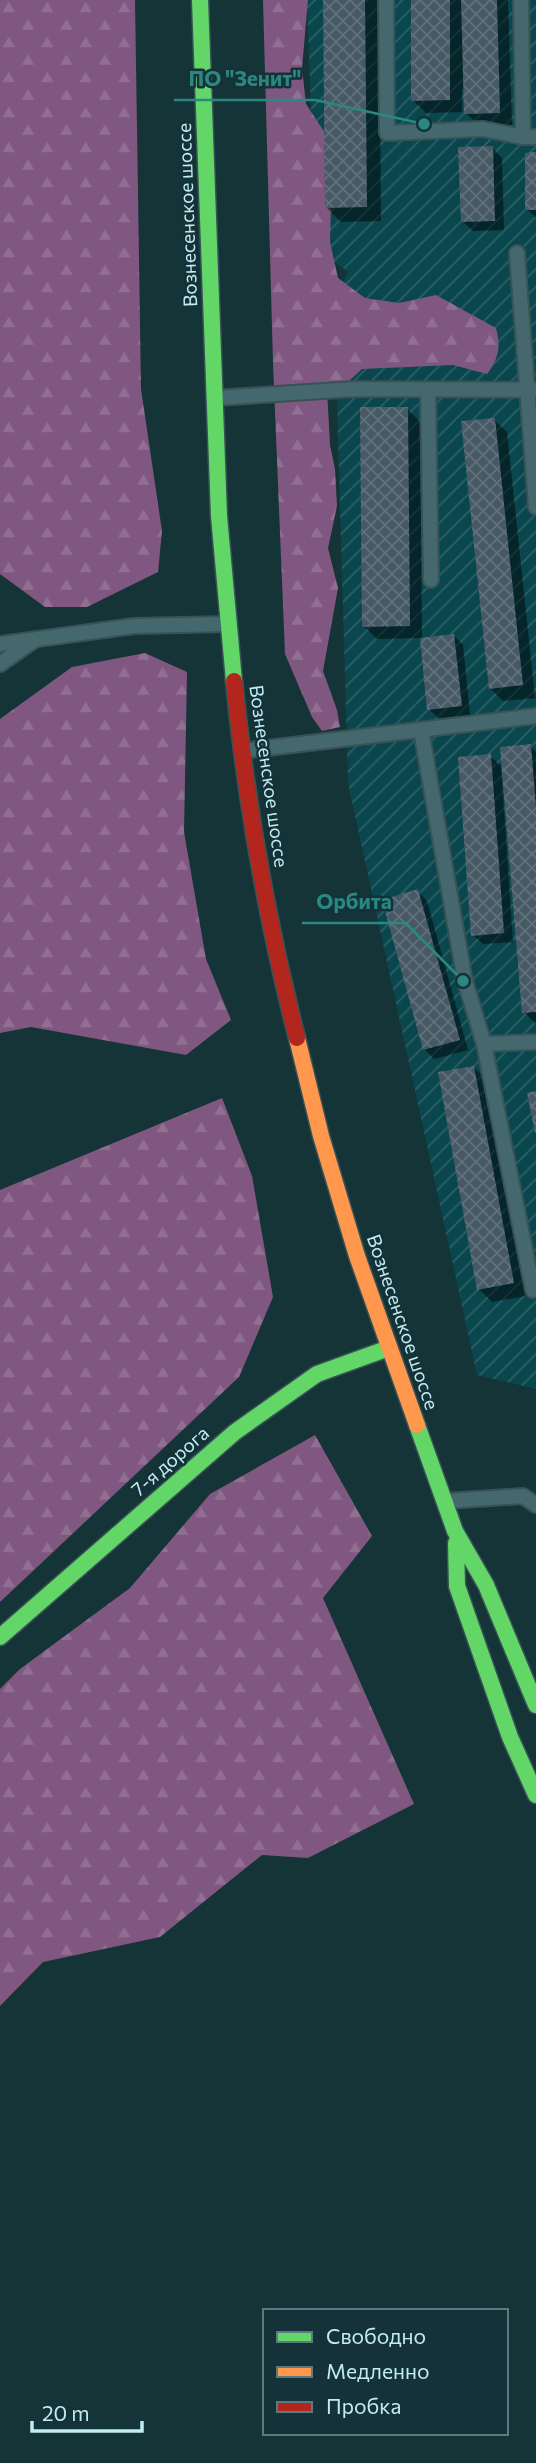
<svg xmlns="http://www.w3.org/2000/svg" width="536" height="2463" font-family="Commissioner,sans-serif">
<defs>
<pattern id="industrial-furrows" width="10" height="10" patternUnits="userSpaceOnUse" patternTransform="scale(1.75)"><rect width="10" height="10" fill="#09464d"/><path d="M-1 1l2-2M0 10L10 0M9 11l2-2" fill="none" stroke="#2b6167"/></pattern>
<pattern id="forest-firs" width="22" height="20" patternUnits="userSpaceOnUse" patternTransform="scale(1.75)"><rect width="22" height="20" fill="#805781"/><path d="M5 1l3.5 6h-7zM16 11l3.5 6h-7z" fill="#906f93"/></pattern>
<pattern id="building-cross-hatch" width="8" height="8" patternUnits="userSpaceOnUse" patternTransform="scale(1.75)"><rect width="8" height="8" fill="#475965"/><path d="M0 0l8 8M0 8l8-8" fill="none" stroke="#60717c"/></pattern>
</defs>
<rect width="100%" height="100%" fill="#153437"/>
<polygon fill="url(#industrial-furrows)" points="307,0 536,0 536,1389 477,1375 348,783 334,298 348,272 316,248"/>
<g fill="url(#forest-firs)">
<polygon points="0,0 135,0 141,389 162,531 158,572 87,607 45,607 0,574"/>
<path d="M263,0H308L302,68L306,104L325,133L332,168L330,242L338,278L365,298L399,303L436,295L496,328C501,347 499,358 487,374L453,365L362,369L349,381L327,389L330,445L335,469L337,506L328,548L338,588L323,671L337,710L340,727L322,731L312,717L285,654L273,363Z"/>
<polygon points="145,653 187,672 184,832 206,959 231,1020 186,1055 31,1027 0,1033 0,719 72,667"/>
<polygon points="222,1098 252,1176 273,1297 239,1377 0,1602 0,1190"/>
<polygon points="315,1435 372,1536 323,1598 414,1804 308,1858 262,1855 160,1937 43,1962 0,2006 0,1689 20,1669 130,1588 210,1494"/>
</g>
<g fill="#0007">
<polygon points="325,0 379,0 381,221 341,222 326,207"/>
<polygon points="413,0 508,0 512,125 479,126 466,113 465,89 462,89 462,112 426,113 413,100"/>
<polygon points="492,148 502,158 504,230 473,231 463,222"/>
<polygon points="536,154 536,218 527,209"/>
<polygon points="407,409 420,422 422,638 377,639 364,626"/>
<polygon points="494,420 507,432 535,698 503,701 490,688"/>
<polygon points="454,636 463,645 470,715 438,718 429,709"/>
<polygon points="530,746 536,752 536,1024 524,1012"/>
<polygon points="490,756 501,766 513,942 483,944 473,935"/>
<polygon points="417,891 427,901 468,1050 434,1059 425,1050"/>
<polygon points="474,1068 487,1080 526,1296 492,1302 479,1289"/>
</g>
<g fill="url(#building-cross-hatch)">
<polygon points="323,0 365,0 367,207 325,208"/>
<polygon points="411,0 450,0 450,100 411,101"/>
<polygon points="461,0 497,0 500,113 464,114"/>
<polygon points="493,146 495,221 461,222 458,147"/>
<polygon points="536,152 536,210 525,210 525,153"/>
<polygon points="360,407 408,407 410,626 362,627"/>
<polygon points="495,418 523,685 489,689 461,421"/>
<polygon points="454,634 462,706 427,710 420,638"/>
<polygon points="531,744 536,808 536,1012 522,1013 500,747"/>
<polygon points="491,754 504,933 471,936 458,757"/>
<polygon points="418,889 460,1040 423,1050 382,900"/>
<polygon points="474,1066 514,1283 477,1290 438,1072"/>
<polygon points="536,1091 536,1133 535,1133 527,1093"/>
</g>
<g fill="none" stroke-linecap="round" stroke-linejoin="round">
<g stroke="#385255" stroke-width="18">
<g id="lane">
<polyline points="386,0 387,133 483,129 523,137 536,137"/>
<polyline points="521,0 523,137"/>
<polyline points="517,253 536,507"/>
<polyline points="428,391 431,580"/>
<polyline points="216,398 354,389 536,390"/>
<polyline points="0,644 134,626 228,624"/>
<polyline points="0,664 33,641"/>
<polyline points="421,730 465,981 484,1044 533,1290"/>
<polyline points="242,751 536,716"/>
<polyline points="484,1044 536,1042"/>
<polyline points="446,1501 523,1496 536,1505"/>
</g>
</g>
<g stroke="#385255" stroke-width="19">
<g id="fast">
<polyline points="200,0 219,516 234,681"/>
<polyline points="417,1425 455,1531 486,1585 536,1705"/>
<polyline points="456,1543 457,1586 510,1737 536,1795"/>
<polyline points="0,1637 235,1432 317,1374 389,1348"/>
</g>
</g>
<g stroke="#385255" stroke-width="19">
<polyline id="slow" points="297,1038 321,1136 357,1256 417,1425"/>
</g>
<g stroke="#385255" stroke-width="19">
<path id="jam" d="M234,681C246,801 267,921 297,1038"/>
</g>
<use href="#lane" stroke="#44686d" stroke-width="14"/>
<use href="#fast" stroke="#63d668" stroke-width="16"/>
<use href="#slow" stroke="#ff974d" stroke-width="16"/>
<use href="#jam" stroke="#b3261e" stroke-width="16"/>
</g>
<g text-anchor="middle" stroke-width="5" stroke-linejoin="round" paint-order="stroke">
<g font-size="19" fill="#c0ecf3" stroke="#143237">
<text transform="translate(187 215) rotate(-92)" y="7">Вознесенское шоссе</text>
<text transform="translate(269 776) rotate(82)" y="7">Вознесенское шоссе</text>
<text transform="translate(403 1322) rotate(71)" y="7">Вознесенское шоссе</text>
<text transform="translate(170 1461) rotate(-41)" y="7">7-я дорога</text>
</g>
</g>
<path fill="none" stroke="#2a8882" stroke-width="2.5" d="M424 124L315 100H174M463 981L406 923H302"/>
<g fill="#2a8882" stroke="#143237" stroke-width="2.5">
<circle cx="424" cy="124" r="7"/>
<circle cx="463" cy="981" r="7"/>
</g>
<g font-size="21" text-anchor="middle" font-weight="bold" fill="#2a8882" stroke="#143237" stroke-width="5" stroke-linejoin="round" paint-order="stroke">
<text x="245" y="86">ПО "Зенит"</text>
<text x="354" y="909">Орбита</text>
</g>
<rect x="263" y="2309" width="245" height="126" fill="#143237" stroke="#597c82" stroke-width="2"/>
<rect x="277" y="2332" width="35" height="10" fill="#63d668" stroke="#597c82" stroke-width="2"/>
<text x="326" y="2344" font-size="21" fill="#c0ecf3">Свободно</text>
<rect x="277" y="2367" width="35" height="10" fill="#ff974d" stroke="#597c82" stroke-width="2"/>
<text x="326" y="2379" font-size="21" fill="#c0ecf3">Медленно</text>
<rect x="277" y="2402" width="35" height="10" fill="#b3261e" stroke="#597c82" stroke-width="2"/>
<text x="326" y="2414" font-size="21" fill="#c0ecf3">Пробка</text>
<path d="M32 2421v10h110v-10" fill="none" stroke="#c0ecf3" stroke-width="3.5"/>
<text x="42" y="2421" font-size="21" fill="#c0ecf3" stroke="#143237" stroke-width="5" paint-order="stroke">20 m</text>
</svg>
